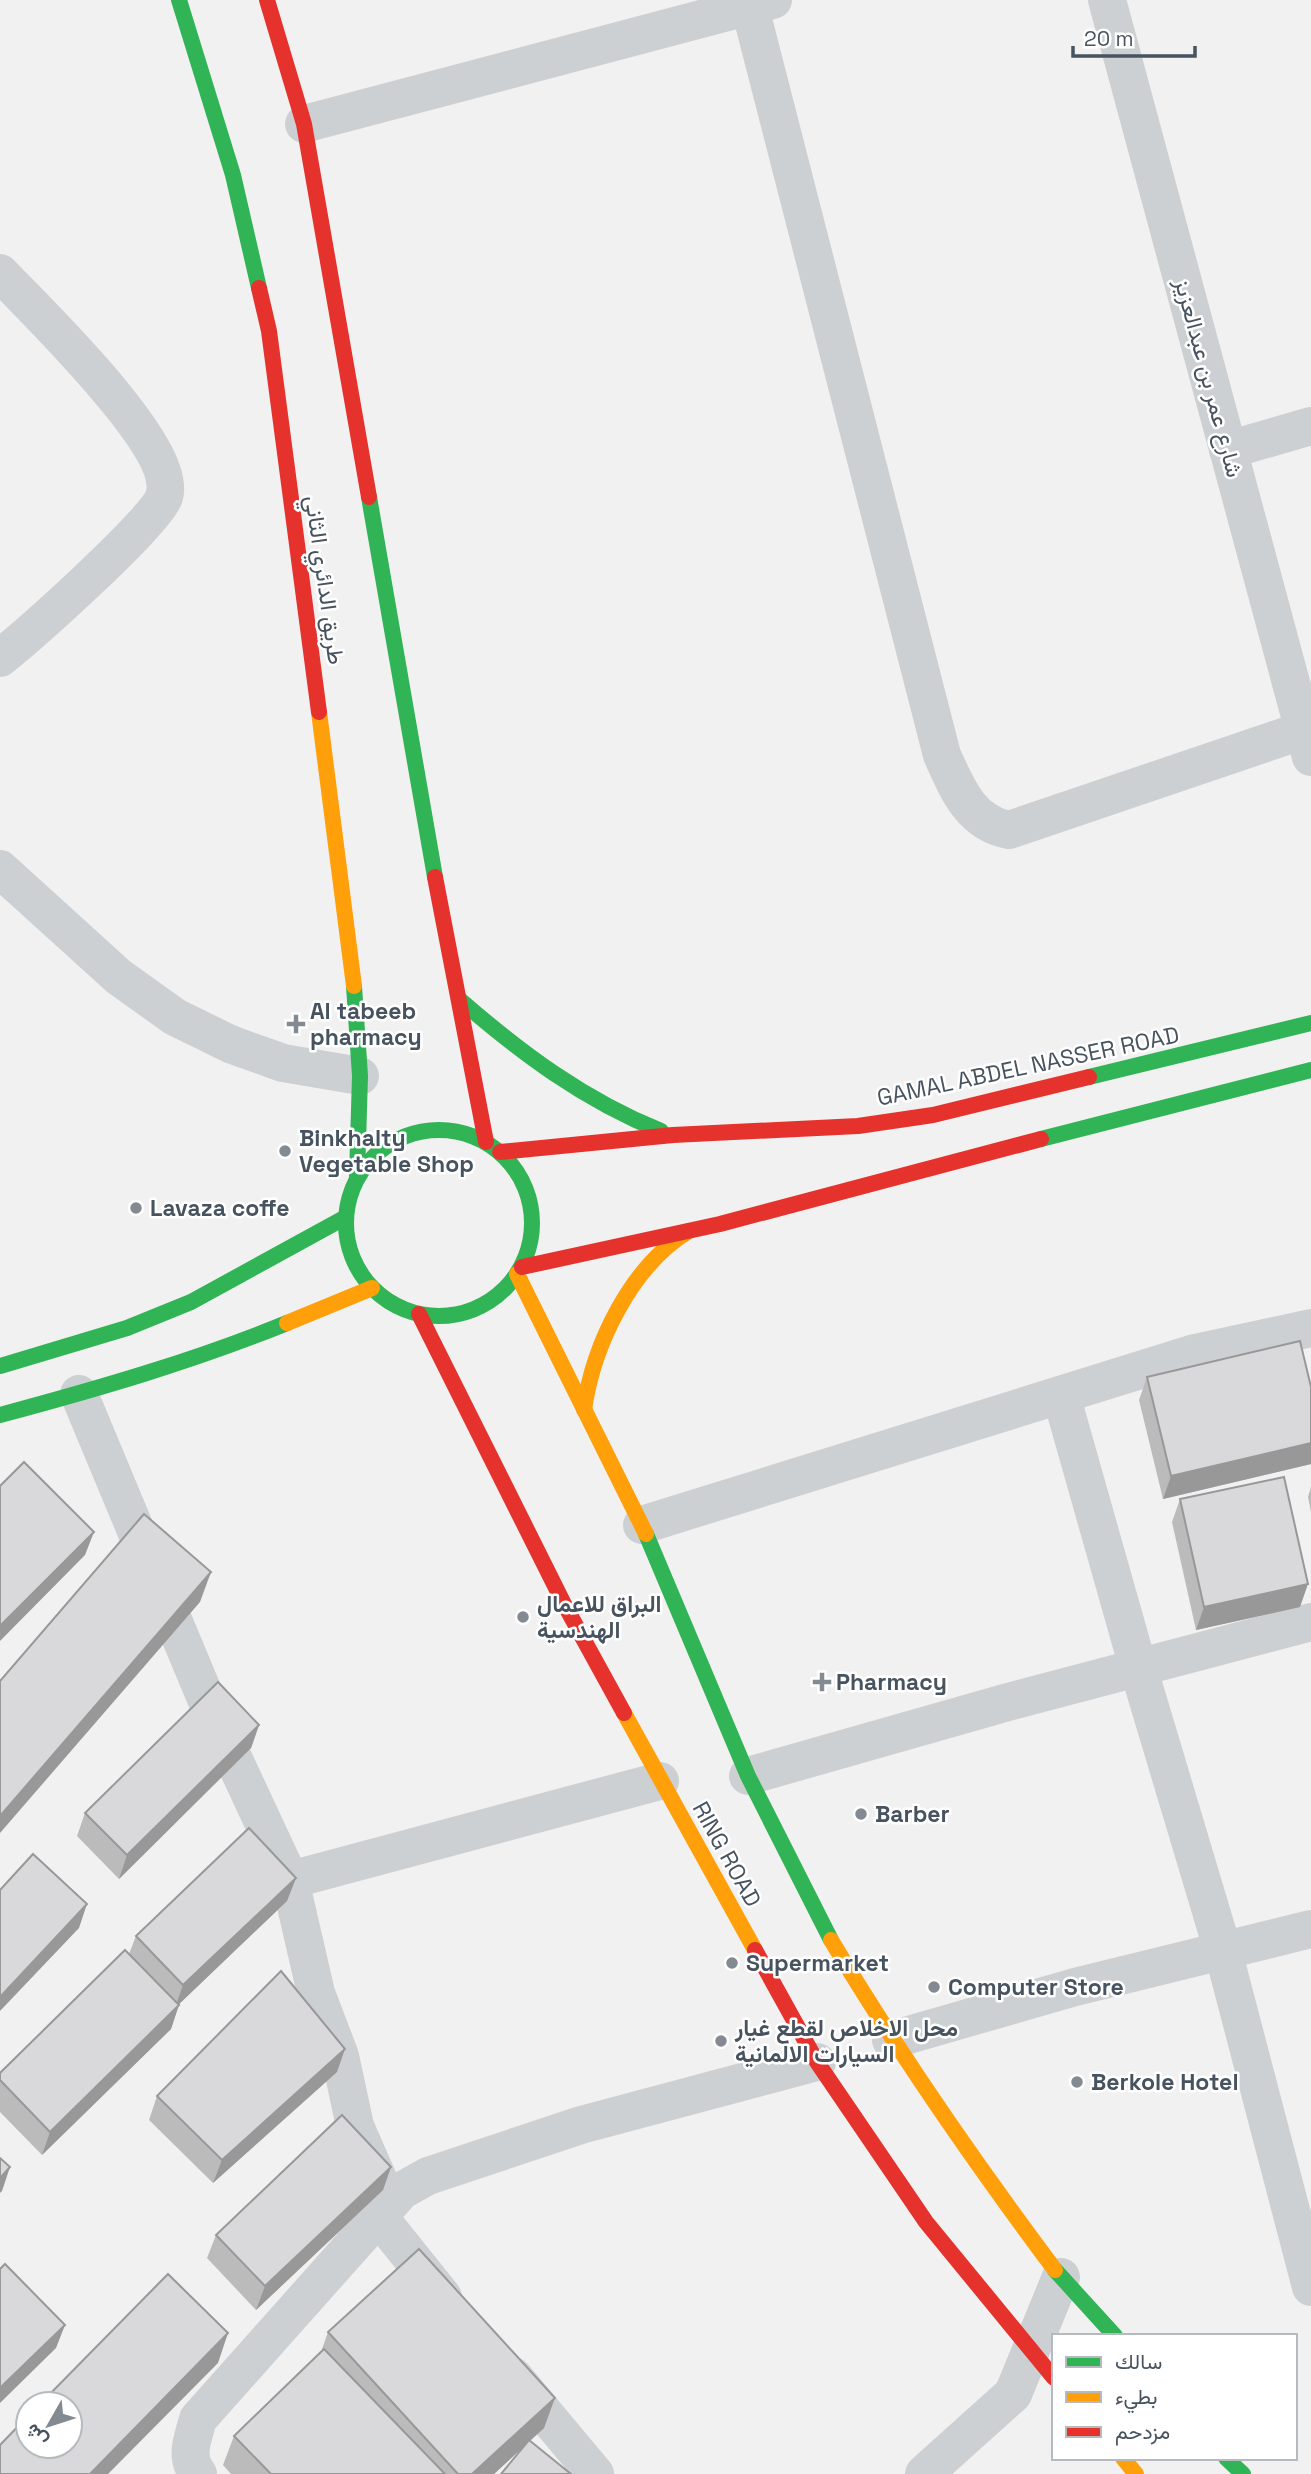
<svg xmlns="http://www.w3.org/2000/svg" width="1311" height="2474" font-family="'Space Grotesk',Vazirmatn,sans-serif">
<rect width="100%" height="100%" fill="#f2f1f1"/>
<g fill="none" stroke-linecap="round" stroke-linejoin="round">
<g stroke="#cdd0d2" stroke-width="38">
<path d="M748,0L942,755C957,788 970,823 1009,830L1304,730"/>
<polyline points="1107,0 1311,757"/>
<polyline points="304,124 773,0"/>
<path d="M0,273C35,310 180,448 164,497C155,523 28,636 0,658"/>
<polyline points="1228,450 1311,426"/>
<polyline points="0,869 119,977 175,1017 230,1044 283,1063 360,1076"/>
<polyline points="79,1394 209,1706 290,1880 316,1993 340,2056 355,2126 383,2190 378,2216 443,2297"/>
<polyline points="1061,1395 1138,1667 1223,1951 1311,2287"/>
<polyline points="642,1525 1195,1353 1311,1328"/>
<polyline points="748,1776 1008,1702 1311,1622"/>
<polyline points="290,1880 660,1781"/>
<polyline points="891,2040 1075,1987 1311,1929"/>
<polyline points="513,2376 595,2474"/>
<path d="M198,2474C184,2456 193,2439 198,2419L401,2191L428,2176L581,2125L817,2062"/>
<polyline points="924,2474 1013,2394 1061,2277"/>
</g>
<g stroke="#30b455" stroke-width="16">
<polyline points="179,0 233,175 259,288"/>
<polyline points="369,497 435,877"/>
<polyline points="354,986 360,1076 357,1176"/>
<path d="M459,999C521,1053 584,1100 661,1131"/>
<polyline points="1089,1077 1311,1023"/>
<circle cx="439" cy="1223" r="93"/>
<polyline points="1041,1139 1311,1070"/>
<polyline points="0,1366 127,1328 191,1302 346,1217"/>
<path d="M0,1415C97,1389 194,1361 287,1323"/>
<polyline points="646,1534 748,1776 831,1940"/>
<polyline points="1055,2270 1115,2336"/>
<polyline points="1226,2458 1243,2474"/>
</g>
<g stroke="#ff9f0a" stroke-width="16">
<polyline points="319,712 354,986"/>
<polyline points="517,1274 646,1534"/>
<polyline points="287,1323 372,1288"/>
<path d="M584,1410C593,1345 631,1266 689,1231"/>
<polyline points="624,1713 755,1950"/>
<path d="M831,1940C900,2055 975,2163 1055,2270"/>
<polyline points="1123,2458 1136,2474"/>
</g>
<g stroke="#e5322d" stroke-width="16">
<polyline points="267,0 304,124 369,497"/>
<polyline points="259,288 269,331 319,712"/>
<polyline points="435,877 486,1142"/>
<polyline points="500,1152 673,1135 858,1126 933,1115 1089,1077"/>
<polyline points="522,1267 720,1224 1041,1139"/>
<polyline points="419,1314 563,1602 624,1713"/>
<polyline points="755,1950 817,2062 926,2222 1054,2378"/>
</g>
</g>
<g fill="#bbbbbc">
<polygon points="1147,1377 1311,1387 1311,1464 1163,1499 1139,1400"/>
<polygon points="1311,1487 1311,1512 1308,1497"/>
<polygon points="1180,1499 1300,1607 1196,1630 1172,1522"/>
<polygon points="259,1725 251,1748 119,1879 77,1836 85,1813"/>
<polygon points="296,1878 287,1901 179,2004 171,2029 42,2155 0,2112 0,2073 129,1954 136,1936"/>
<polygon points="337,2072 213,2183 149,2120 157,2096"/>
<polygon points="391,2167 383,2190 256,2310 207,2258 216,2235"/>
<polygon points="328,2332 544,2428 494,2474 231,2474 223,2465 234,2436 321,2352"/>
</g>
<g fill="#989899">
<polygon points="1311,1443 1311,1464 1163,1499 1171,1476"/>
<polygon points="94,1532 85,1555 0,1641 0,1626"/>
<polygon points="211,1572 200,1602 0,1833 0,1816"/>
<polygon points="1308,1584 1300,1607 1196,1630 1204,1607"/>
<polygon points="259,1725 251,1748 119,1879 127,1855"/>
<polygon points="296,1878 287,1901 175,2008 183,1985"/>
<polygon points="87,1904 79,1928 0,2011 0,1997"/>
<polygon points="179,2005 171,2029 42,2155 50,2132"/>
<polygon points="345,2049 337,2072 213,2183 222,2160"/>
<polygon points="10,2167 2,2191 0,2193 0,2178"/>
<polygon points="391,2167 383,2190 256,2310 265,2286"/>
<polygon points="65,2325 56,2348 0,2403 0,2388"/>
<polygon points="228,2333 218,2363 108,2474 90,2474"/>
<polygon points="555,2398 544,2428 494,2474 472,2474"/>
</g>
<g fill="#d9d9db" stroke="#989899" stroke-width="2">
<polygon points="1300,1341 1311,1387 1311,1443 1171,1476 1147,1377"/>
<polygon points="24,1462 94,1532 0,1626 0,1486"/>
<polygon points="1284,1477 1308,1584 1204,1607 1180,1499"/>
<polygon points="144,1514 211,1572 0,1816 0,1681"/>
<polygon points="218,1682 259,1725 127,1855 85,1813"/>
<polygon points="249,1828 296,1878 183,1985 136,1936"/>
<polygon points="33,1854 87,1904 0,1997 0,1890"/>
<polygon points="125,1950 179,2005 50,2132 0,2080 0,2073"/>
<polygon points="281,1971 345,2049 222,2160 157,2096"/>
<polygon points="342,2115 391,2167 265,2286 216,2235"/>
<polygon points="0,2158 10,2167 0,2178"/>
<polygon points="419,2249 555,2398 472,2474 458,2474 328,2332"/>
<polygon points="5,2264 65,2325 0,2388 0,2269"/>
<polygon points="168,2274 228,2333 90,2474 0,2474 0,2445 28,2416 28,2446 70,2446 70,2404 40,2404"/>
<polygon points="324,2349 445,2474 271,2474 234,2436"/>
<polygon points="529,2440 571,2474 501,2474"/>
</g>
<g fill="#838a92" stroke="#fff" stroke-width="2.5">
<path d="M292.5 1013.5h7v7h7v7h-7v7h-7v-7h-7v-7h7z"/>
<circle cx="285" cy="1151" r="7"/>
<circle cx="136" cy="1208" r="7"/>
<circle cx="523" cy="1617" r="7"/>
<path d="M818.5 1671.5h7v7h7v7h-7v7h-7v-7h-7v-7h7z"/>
<circle cx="861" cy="1814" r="7"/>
<circle cx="732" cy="1963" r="7"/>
<circle cx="934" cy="1987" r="7"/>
<circle cx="721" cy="2041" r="7"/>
<circle cx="1077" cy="2082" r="7"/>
</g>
<g text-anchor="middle" stroke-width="5" stroke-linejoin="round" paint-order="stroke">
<g font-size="23" fill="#47535f" stroke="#fff">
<text transform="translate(1209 378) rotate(75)" y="8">شارع عمر بن عبدالعزيز</text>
<text transform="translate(325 580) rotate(82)" y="8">طريق الدائري الثاني</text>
<text transform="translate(1028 1066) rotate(-12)" y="8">GAMAL ABDEL NASSER ROAD</text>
<text transform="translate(727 1854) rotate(61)" y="8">RING ROAD</text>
</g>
<g font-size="23" font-weight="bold" fill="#47535f" stroke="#fff" text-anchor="start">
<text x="310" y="1019">Al tabeeb<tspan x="310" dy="26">pharmacy</tspan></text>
<text x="299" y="1146">Binkhalty<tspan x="299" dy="26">Vegetable Shop</tspan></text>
<text x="150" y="1216">Lavaza coffe</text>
<text x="537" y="1612">البراق للاعمال<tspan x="537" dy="26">الهندسية</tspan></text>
<text x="836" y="1690">Pharmacy</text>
<text x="875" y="1822">Barber</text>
<text x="746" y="1971">Supermarket</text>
<text x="948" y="1995">Computer Store</text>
<text x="735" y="2036">محل الاخلاص لقطع غيار<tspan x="735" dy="26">السيارات الالمانية</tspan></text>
<text x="1091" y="2090">Berkole Hotel</text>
</g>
</g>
<rect x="1052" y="2334" width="245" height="126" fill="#ffffff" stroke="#b5babf" stroke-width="2"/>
<rect x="1066" y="2357" width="35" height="10" fill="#30b455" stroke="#b5babf" stroke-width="2"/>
<text x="1115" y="2369" font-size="21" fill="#47535f">سالك</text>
<rect x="1066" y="2392" width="35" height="10" fill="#ff9f0a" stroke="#b5babf" stroke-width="2"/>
<text x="1115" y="2404" font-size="21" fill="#47535f">بطيء</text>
<rect x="1066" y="2427" width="35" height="10" fill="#e5322d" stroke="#b5babf" stroke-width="2"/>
<text x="1115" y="2439" font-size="21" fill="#47535f">مزدحم</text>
<g transform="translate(49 2425) rotate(231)"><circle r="33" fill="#ffffff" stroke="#b5babf" stroke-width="2"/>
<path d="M0-5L12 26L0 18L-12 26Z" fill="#838a92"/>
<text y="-10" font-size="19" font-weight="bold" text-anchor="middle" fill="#47535f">ش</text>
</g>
<path d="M1073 46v10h122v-10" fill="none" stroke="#47535f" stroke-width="3.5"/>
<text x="1084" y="46" font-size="21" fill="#47535f" stroke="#ffffff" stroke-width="5" paint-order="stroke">20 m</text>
</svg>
